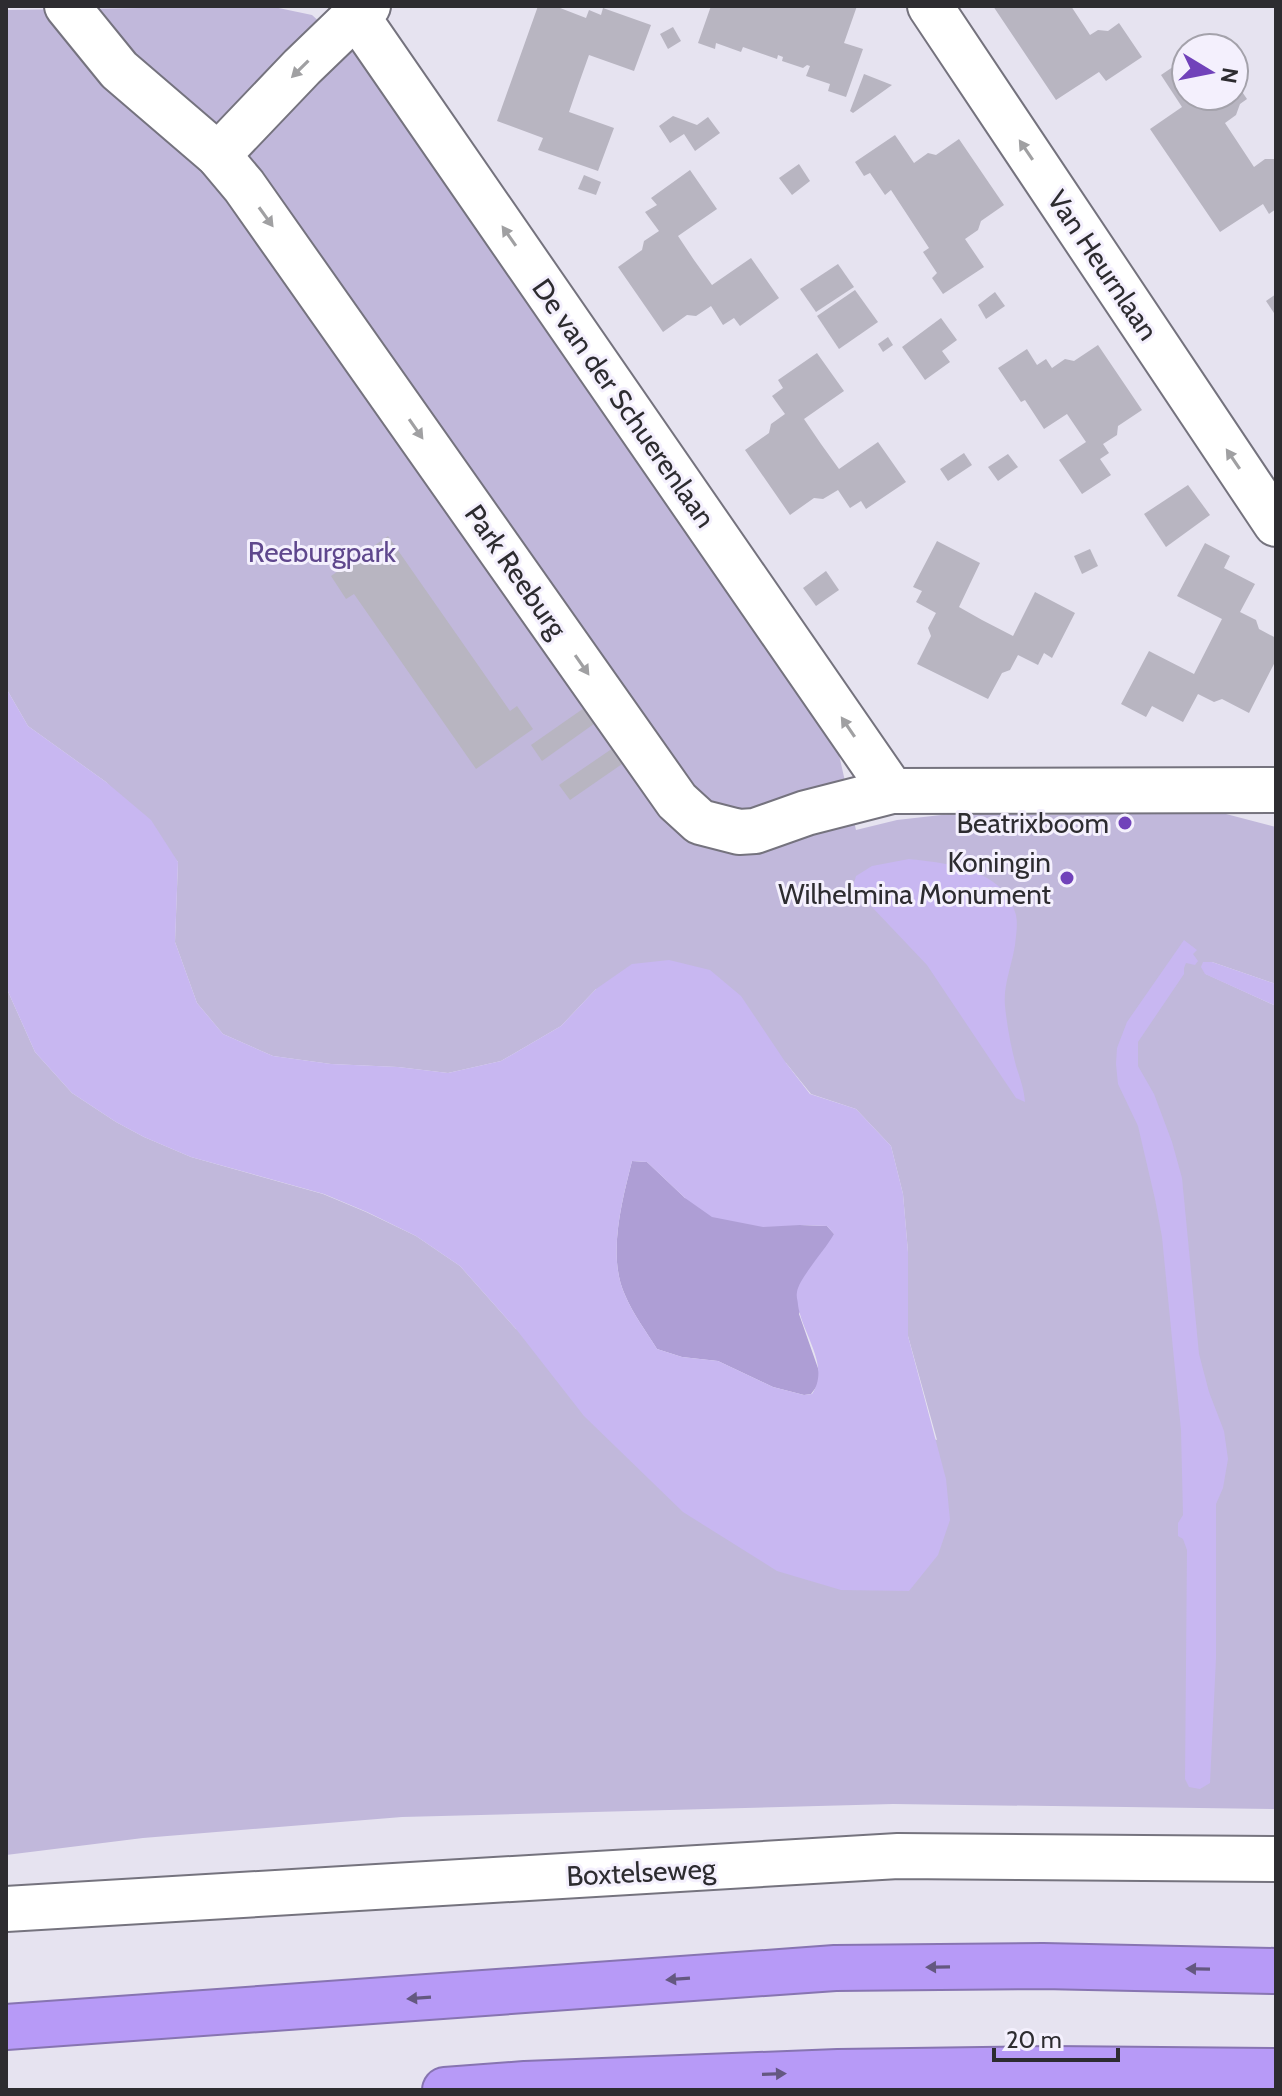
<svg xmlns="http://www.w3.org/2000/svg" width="1282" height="2096" font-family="Cabin,sans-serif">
<rect width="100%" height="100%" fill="#e6e3f0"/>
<polygon fill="#c1b8db" points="269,6 312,15 381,78 835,737 856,830 897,820 959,813 1045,815 1159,811 1202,811 1226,814 1276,827 1276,984 1212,962 1206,974 1276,1006 1276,1809 893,1804 402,1817 143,1838 6,1855 6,987 35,1052 72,1093 116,1122 144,1137 191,1157 323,1194 366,1212 416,1236 460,1266 516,1329 937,1440 908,1336 908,1252 903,1194 891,1146 856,1109 811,1094 786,1063 596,989 561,1026 501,1061 448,1073 398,1067 331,1064 273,1056 223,1034 197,1003 175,942 178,862 106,782 28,726 6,688 6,10"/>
<path fill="#ae9ed5" d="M632,1161L647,1162L685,1198L800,1225L827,1226L835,1235L822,1255L799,1314L820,1374L817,1386L811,1394L804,1395L773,1387L718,1361L682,1357L657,1349C646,1331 633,1314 625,1295C607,1256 622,1201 632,1161Z"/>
<g fill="#c8b7f1" fill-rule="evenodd">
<path d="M6,688L28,726L106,782L151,820L178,862L175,942L197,1003L223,1034L273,1056L331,1064L398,1067L448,1073L501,1061L561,1026L596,989L632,964L669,960L710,970L741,996L786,1063L810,1094L856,1109L891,1146L903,1194L908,1252V1336L946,1479L950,1520L938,1555L909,1591L841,1590L777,1571L683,1512L584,1416L516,1329L460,1266L416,1236L367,1212L324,1194L191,1157L144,1137L116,1122L72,1093L35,1052L6,987ZM632,1161L647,1162L685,1198L712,1217L763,1227L800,1225L827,1226L834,1234C826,1249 799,1278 797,1292C796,1297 798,1301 798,1305C802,1334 831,1366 812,1394L804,1395L773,1387L718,1361L682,1357L657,1349C646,1331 633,1314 625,1295C607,1256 622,1201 632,1161Z"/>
<path d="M909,859C947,863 1005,869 1016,915C1018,925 1016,935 1015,945C1012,965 1003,985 1005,1006C1007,1026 1011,1047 1016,1066C1020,1078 1024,1089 1025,1102L1016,1098L927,965L853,887L856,876L872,866Z"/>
<polygon points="1184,940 1197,950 1193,954 1198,961 1195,965 1186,963 1184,968 1184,974 1138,1042 1138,1066 1154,1094 1172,1142 1182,1178 1199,1354 1209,1392 1224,1431 1228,1459 1223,1488 1216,1504 1216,1658 1210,1783 1200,1789 1189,1787 1185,1779 1187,1550 1183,1539 1178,1536 1178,1523 1183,1515 1181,1430 1162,1237 1155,1199 1138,1126 1118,1084 1116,1064 1117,1048 1127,1022"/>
<polygon points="1203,962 1212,962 1276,984 1276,1006 1205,974 1201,967"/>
</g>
<g fill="#b8b5c1">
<polygon points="538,6 555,6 586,18 589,10 601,15 603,8 651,25 634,71 589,55 579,83 569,112 614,128 598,171 538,150 543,138 497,121"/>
<polygon points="711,6 857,6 844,43 863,49 846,97 828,91 830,84 806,76 810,66 807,65 803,68 782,61 783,57 778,55 777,59 743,47 741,52 716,43 715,49 698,43"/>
<polygon points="993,6 1071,6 1090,35 1098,30 1108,31 1119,23 1142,57 1106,81 1099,72 1056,100"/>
<polygon points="673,27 681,41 668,49 660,34"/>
<polygon points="1186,58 1186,96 1234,96 1234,80 1247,99 1240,104 1236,115 1225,123 1254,167 1265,159 1276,159 1276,209 1269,214 1263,204 1220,232 1150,129 1182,107 1161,75"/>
<polygon points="864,74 892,85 853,113 850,111"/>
<polygon points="673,116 697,125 708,117 720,133 695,151 684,134 670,143 659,126"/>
<polygon points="895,135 914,163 928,153 936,155 959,139 1004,205 981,221 978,230 965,239 984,267 943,294 932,278 937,273 923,252 929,248 891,190 885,195 870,173 864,176 855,162"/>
<polygon points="799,164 810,181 792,195 779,178"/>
<polygon points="690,170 717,209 678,236 694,260 712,285 751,258 779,298 740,326 734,318 723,325 711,306 696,316 687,315 663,332 618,267 642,250 644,241 659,231 645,212 657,205 651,198"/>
<polygon points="584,175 601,182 596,195 578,189"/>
<polygon points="838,264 854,287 816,312 800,289"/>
<polygon points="855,290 878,322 839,349 817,316"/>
<polygon points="995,292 1005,306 986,319 978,305"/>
<polygon points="1276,294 1276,316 1266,301"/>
<polygon points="941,318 957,340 942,351 950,362 925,380 902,347"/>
<polygon points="888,337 893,345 883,352 878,344"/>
<polygon points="1098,345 1142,410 1118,426 1117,435 1103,444 1109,453 1100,459 1111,475 1082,494 1059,460 1086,442 1067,414 1044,429 1025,400 1021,402 998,368 1027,349 1037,365 1046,359 1052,368 1065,359 1074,361"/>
<polygon points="817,353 844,391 804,419 821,444 839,469 878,442 906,482 866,509 861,501 850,508 838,490 823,499 814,498 790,515 745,450 769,433 771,424 785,414 772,396 783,388 778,380"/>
<polygon points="964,453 972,465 948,481 940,469"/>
<polygon points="1008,454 1018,467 998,481 988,467"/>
<polygon points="1188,485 1210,515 1166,547 1144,514"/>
<polygon points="388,536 510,711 517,706 533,729 476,769 354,594 346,599 331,576"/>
<polygon points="937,541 980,563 959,607 982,620 1013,636 1035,592 1075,613 1052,658 1044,653 1038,665 1018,655 1010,670 1002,673 988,699 917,664 931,636 928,628 936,613 916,602 922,591 913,587"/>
<polygon points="1205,543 1230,556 1224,568 1255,584 1240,612 1256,620 1259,629 1276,638 1276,660 1249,713 1222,699 1214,702 1198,694 1183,722 1152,706 1146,717 1121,704 1149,651 1194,674 1222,619 1177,596"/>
<polygon points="1090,549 1098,566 1082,574 1074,556"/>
<polygon points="826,571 839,590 816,606 803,588"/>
<polygon points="587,706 598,721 542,761 531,745"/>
<polygon points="616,746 625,762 570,800 559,785"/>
</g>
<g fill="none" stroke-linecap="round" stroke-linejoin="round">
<g stroke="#75737e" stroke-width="48">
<g id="street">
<polyline points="67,6 119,70 218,155 244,186 677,801 700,822 739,832 755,831 806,813 892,791 1276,790"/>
<polyline points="930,6 1276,524"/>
<polyline points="356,15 892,791"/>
<polyline points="218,155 302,67 356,15 368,6"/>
</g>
</g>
<g stroke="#75737e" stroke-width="48">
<polyline id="secondary" points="6,1909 898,1856 1276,1859"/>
</g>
<g stroke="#8774b1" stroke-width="48">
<g id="highway">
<polyline points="6,2027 835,1968 1043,1966 1276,1971"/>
<polyline points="445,2090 525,2084 838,2072 1051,2069 1276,2071"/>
</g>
</g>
<use href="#street" stroke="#fff" stroke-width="44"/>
<use href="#secondary" stroke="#fff" stroke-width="44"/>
<use href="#highway" stroke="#b79af7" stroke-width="44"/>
</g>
<defs><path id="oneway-solid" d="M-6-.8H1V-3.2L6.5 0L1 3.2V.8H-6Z" transform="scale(2)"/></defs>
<g fill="#a0a0a2">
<use href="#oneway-solid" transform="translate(300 69) rotate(135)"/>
<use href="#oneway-solid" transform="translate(1026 150) rotate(-124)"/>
<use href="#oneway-solid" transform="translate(266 217) rotate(54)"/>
<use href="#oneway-solid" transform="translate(509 236) rotate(-125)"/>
<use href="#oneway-solid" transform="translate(416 429) rotate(55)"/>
<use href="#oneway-solid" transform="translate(1233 459) rotate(-124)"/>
<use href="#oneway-solid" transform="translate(582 665) rotate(55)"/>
<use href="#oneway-solid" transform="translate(848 727) rotate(-124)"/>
</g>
<g fill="#645880">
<use href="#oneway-solid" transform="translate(938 1967) rotate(179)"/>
<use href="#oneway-solid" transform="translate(1198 1969) rotate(-179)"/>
<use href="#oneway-solid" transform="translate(678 1979) rotate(176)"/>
<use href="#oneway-solid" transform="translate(419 1998) rotate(176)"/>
<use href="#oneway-solid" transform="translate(774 2074) rotate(-2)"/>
</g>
<g fill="#7142ba" stroke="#f4f0fd" stroke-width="3">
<circle cx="1125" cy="823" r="8"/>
<circle cx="1067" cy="878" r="8"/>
</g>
<g text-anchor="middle" stroke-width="6" stroke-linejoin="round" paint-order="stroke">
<g font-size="28" fill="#2d2c30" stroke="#f4f0fd">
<text transform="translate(1103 265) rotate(56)" y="10">Van Heurnlaan</text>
<text transform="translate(624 403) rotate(55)" y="10">De van der Schuerenlaan</text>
<text transform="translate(516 571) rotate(55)" y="10">Park Reeburg</text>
<text transform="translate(641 1872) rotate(-3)" y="10">Boxtelseweg</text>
</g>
<g font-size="28" fill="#5f478d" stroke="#f4f0fd">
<text x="322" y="562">Reeburgpark</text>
</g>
<g font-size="28" fill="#2d2c30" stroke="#f4f0fd" text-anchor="end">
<text x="1109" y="833">Beatrixboom</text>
<text x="1051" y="872">Koningin<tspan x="1051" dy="32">Wilhelmina Monument</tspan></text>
</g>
</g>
<rect width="1282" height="2096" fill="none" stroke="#2d2c30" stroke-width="16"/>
<g transform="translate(1210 72) rotate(100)"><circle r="38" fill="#f4f0fd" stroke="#a4a2ab" stroke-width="2"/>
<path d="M0-6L14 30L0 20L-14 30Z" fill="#7142ba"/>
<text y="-12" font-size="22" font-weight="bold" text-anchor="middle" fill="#2d2c30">N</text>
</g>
<path d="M994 2048v12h124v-12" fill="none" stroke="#2d2c30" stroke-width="4"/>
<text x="1006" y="2048" font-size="24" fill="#2d2c30" stroke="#f4f0fd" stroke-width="6" paint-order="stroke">20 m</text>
</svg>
